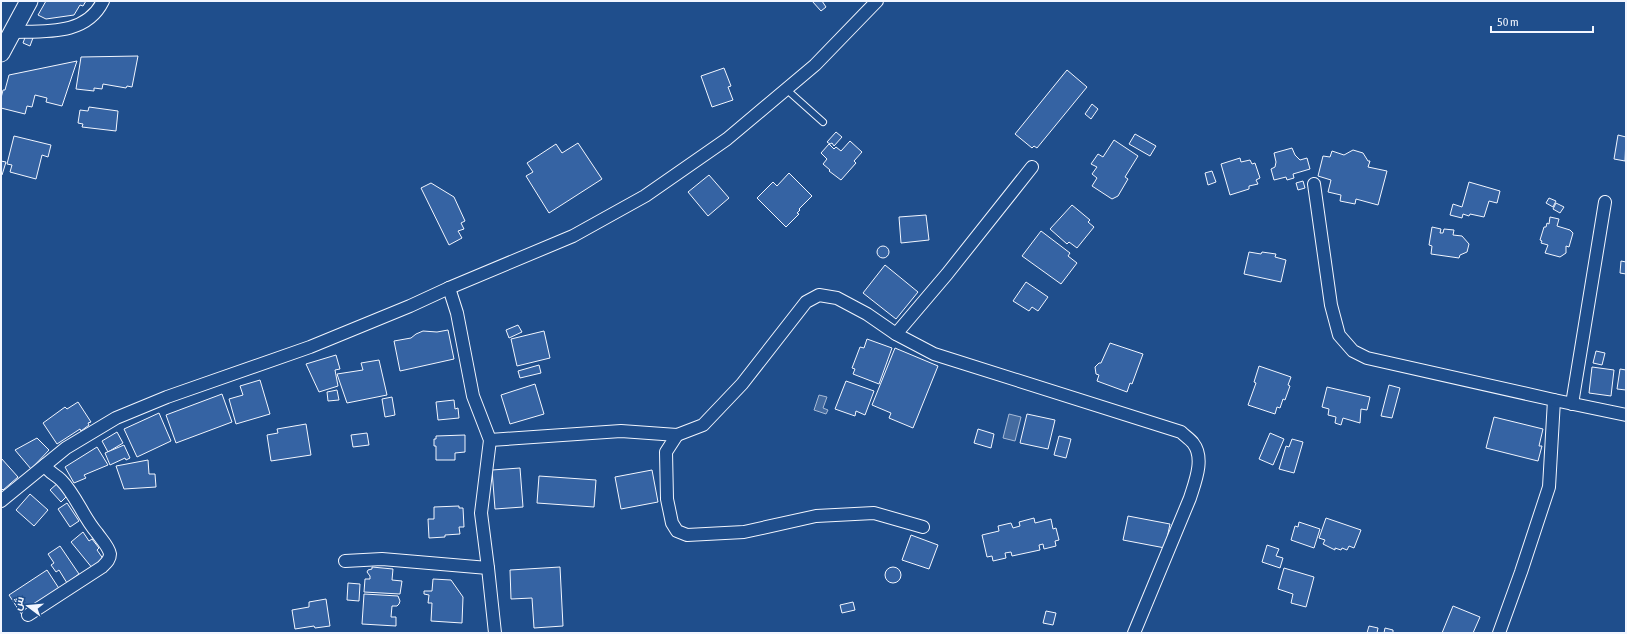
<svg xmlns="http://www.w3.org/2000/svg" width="1627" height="634" font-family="'Asap Condensed',Cairo,sans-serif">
<rect width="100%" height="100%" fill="#1f4e8c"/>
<g fill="#446ba0" stroke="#a8bbd7">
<polygon points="819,395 827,397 823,408 828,410 826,414 814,410"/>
<polygon points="1009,414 1021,417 1015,441 1003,438"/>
</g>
<g fill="#3563a3" stroke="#f2f6ff">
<polygon points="46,1 86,1 83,6 80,5 74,15 46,19 38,15"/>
<polygon points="812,1 822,1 826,7 821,11"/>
<polygon points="27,32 34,35 30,46 23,43"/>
<polygon points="138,56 132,87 127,86 126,88 103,84 102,89 94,88 94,91 76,89 81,57"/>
<polygon points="77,61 62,106 46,102 47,98 35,95 32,107 27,106 25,114 1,108 1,98 3,90 5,90 9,75"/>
<polygon points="724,68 731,86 728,87 733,100 712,107 701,76"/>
<polygon points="1067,70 1087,87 1037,148 1034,146 1032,148 1015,134"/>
<polygon points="1092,104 1098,109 1091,119 1085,114"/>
<polygon points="89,107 118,111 116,131 82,127 83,124 78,123 80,110 88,111"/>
<polygon points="836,132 842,137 834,146 832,143 830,144 827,142"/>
<polygon points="1135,134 1156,146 1150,156 1129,144"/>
<polygon points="1618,135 1626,137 1625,161 1614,159"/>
<polygon points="14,136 51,145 48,157 42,155 36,179 10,172 12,165 7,164"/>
<polygon points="1114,140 1138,156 1125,177 1128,179 1118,196 1112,199 1092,186 1097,178 1092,174 1097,167 1091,164 1098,154 1103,157"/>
<polygon points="850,141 862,152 854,161 856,163 841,180 829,171 830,170 823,164 827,159 821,153 829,144 834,149 836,147 841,151"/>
<polygon points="578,143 602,179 549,213 526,176 533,172 527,163 556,144 562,153"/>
<polygon points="1292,148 1295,155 1300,160 1307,158 1310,169 1293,174 1294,178 1287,180 1286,177 1274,180 1271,169 1275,167 1276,162 1274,153"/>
<polygon points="1353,150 1363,153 1368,161 1370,161 1368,167 1387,171 1378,205 1356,199 1355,204 1340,201 1341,195 1328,192 1331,180 1318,176 1323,156 1330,157 1332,151 1344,155"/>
<polygon points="1240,158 1241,162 1250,160 1252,164 1255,163 1260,178 1256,180 1258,184 1249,186 1249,189 1230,195 1221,164"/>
<polygon points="1,161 6,162 2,175 1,175"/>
<polygon points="1212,171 1216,182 1208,185 1205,173"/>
<polygon points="789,173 812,196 799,209 800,210 797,213 799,214 786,227 757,198 773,182 777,186"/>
<polygon points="709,175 729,198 708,216 688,192"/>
<polygon points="1303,181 1305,188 1298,190 1296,183"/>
<polygon points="1469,182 1500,191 1497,203 1489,201 1484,217 1470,214 1469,216 1463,214 1462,218 1450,215 1453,204 1462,207"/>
<polygon points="431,183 454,197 465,221 461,223 464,229 458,231 462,238 449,245 421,188"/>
<polygon points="1549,198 1556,201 1553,207 1546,203"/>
<polygon points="1556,203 1564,207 1560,213 1553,209"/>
<polygon points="1072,205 1090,220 1088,222 1094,227 1077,248 1069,242 1067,244 1050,229"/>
<polygon points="926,215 929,240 901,243 899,217"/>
<polygon points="1550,217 1559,219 1557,226 1570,230 1573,233 1569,247 1566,246 1566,253 1560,257 1545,253 1548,245 1541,243 1542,241 1540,240 1544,227 1546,227 1547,223 1549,224"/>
<polygon points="1432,227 1441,229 1440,233 1443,233 1444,229 1454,230 1453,235 1462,236 1469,244 1467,252 1460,255 1459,258 1431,254 1432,246 1429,245"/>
<polygon points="1041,231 1070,253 1068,256 1077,263 1061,284 1022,256"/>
<circle cx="883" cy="252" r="6"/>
<polygon points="1249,252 1261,254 1262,252 1276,254 1275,257 1286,260 1281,282 1244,274"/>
<polygon points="1621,261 1626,262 1626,274 1620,273"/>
<polygon points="885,265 918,292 896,319 863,293"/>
<polygon points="1026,282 1048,297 1038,311 1032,307 1029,311 1013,301"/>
<polygon points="518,325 522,332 509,338 506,330"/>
<polygon points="448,330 454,359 400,371 394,341 411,338 416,334 423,331 437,332"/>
<polygon points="544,331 550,358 517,366 511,339"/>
<polygon points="867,339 892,348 879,384 853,374 855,369 852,368 860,347 864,348"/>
<polygon points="1110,343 1143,354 1132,384 1130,383 1127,392 1097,381 1099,375 1096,374 1095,367 1099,363 1101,363"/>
<polygon points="895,348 938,366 913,428 889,418 891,413 872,405"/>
<polygon points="1596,351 1605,353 1602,365 1593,363"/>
<polygon points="336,355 340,369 335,370 338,386 319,392 306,364"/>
<polygon points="379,360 387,395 347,403 337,374 363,370 361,363"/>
<polygon points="539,365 541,373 520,378 518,371"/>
<polygon points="1259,366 1291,377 1288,385 1290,386 1285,400 1283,399 1280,408 1277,407 1275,414 1248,405 1256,383 1254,382"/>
<polygon points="1592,367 1614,370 1611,396 1589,393"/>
<polygon points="1620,369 1626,370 1626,390 1617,389"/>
<polygon points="260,380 270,414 236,424 229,399 243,395 240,386"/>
<polygon points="846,381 874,391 865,415 856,411 855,416 835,409"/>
<polygon points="535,384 544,414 510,424 501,395"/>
<polygon points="1389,385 1400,388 1392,418 1381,416"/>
<polygon points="1327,387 1370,397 1367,410 1361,409 1360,423 1343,418 1341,425 1335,423 1336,417 1328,415 1329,409 1322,407"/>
<polygon points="337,390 339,400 328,401 327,392"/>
<polygon points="222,394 232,422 176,443 166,415"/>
<polygon points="392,397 395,415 385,417 382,399"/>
<polygon points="454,400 455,409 458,408 459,418 438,420 436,402"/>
<polygon points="78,402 91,422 88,423 89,425 81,431 80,429 57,444 43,423 65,407 67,409"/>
<polygon points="159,413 171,441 137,457 124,429"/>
<polygon points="1027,414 1055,420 1048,449 1020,443"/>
<polygon points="1494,417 1543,429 1539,446 1542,446 1538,461 1486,448"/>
<polygon points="306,424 311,455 271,461 267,435 278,433 277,429"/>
<polygon points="978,429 994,434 991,448 974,443"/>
<polygon points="117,432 123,443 108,452 102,441"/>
<polygon points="367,433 369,445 353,447 351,435"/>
<polygon points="1270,433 1284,439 1273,465 1259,459"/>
<polygon points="465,435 465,452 455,453 455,460 436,460 436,446 434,446 434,439 436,439 436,436"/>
<polygon points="1059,436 1071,439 1066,458 1054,455"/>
<polygon points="37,438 49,450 31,469 15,450"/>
<polygon points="1292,439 1303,442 1294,473 1279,469 1286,446 1289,447"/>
<polygon points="124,445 130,458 126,460 125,458 110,465 105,453"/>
<polygon points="97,447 108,465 84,475 86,478 74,483 65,467"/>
<polygon points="1,458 18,477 3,490 1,488"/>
<polygon points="148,460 149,474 155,474 156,487 124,489 116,466"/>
<polygon points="520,468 523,507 495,509 492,470"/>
<polygon points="652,470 658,502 621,509 615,477"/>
<polygon points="539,476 596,480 594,507 537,503"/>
<polygon points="59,482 69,494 61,502 50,490"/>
<polygon points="30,494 48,510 34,526 16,510"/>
<polygon points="67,503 79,521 70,527 58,509"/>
<polygon points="459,506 459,508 463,508 464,527 459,527 460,534 445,535 445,537 429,538 428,519 434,519 434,507"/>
<polygon points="1128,516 1170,524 1165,548 1123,540"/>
<polygon points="1034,518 1035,523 1051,519 1053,529 1056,528 1059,540 1055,541 1056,546 1044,549 1043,544 1039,545 1040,550 1012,556 1011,552 1005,553 1006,558 993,561 992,556 987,557 982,535 999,531 998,526 1011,523 1013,528 1020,526 1019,522"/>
<polygon points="1326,518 1361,530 1354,548 1349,546 1347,550 1342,548 1341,550 1335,548 1335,550 1323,544 1325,540 1319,538"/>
<polygon points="1299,522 1320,529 1314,548 1291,540 1295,526 1298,527"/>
<polygon points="83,532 89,541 92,539 99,548 97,550 104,560 93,569 71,542"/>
<polygon points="911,535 938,545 929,569 902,560"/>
<polygon points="1267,545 1279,549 1276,556 1283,558 1280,568 1262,562"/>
<polygon points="60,546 79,574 67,583 59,570 56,572 51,565 54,563 48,554"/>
<circle cx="893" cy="575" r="8"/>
<polygon points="372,567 393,569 392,580 402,581 400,594 364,592 365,579 370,579 370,576 367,572 368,570 372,569"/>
<polygon points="560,567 563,626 534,628 532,598 511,599 510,570"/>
<polygon points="1284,568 1314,577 1306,607 1291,603 1293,594 1278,589"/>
<polygon points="47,570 60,590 22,615 9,595"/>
<polygon points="433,579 451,580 463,597 462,623 431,621 432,603 428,603 429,595 424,594 424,591 432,591"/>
<polygon points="348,583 360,584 359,601 347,600"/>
<polygon points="364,594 398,596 400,601 399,604 397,606 392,606 391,617 396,617 396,626 362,624"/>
<polygon points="326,599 330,626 315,628 314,626 295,629 292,610 309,607 309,602"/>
<polygon points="853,602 855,610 842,613 840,605"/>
<polygon points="1453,606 1480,617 1473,633 1442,633"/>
<polygon points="1046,611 1056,613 1053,625 1043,623"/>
<polygon points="1369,626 1378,628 1377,633 1367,633"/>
<polygon points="1385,628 1393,630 1393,633 1384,633"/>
</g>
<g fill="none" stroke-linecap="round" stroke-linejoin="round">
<g stroke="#f2f6ff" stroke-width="8">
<polyline id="lane" points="786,89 823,122"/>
</g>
<g stroke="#f2f6ff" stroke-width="14">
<g id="street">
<path d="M11,32C45,31 86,36 103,1"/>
<polyline points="1314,184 1331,305 1339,335 1353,351 1367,358 1554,400 1549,487 1521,572 1499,633"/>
<polyline points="449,288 457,313 473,396 490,440 481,513 488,568 495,633"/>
<polyline points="896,334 947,274 1032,167"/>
<polyline points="1554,400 1626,415"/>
<polyline points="1572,404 1605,202"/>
<polyline points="677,435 666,452 667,499 672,523 677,531 687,535 744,532 816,516 874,513 923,527"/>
<path d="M490,440L621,431L677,435L703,425L742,384L806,302L819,295L837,298L867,314L896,334L934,354L1181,432C1185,436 1190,439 1193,443C1205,458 1195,482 1190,498L1134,633"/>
<polyline points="1,501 66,448 116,418 167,397 310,347 410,306 449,288 573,236 645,196 727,139 815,65 877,1"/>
<polyline points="345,561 382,559 488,568"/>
<path d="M28,615L102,567C106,563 110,560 110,554C109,547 101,539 97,533C83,517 76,495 61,480C55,474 49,473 45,465"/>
</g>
</g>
<g stroke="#f2f6ff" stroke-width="19">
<polyline id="secondary" points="1,53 29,1"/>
</g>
<use href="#lane" stroke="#1f4e8c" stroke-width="6"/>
<use href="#street" stroke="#1f4e8c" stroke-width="12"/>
<use href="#secondary" stroke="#1f4e8c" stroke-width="17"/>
</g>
<rect width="1627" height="634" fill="none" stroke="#f2f6ff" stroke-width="4"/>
<g transform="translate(28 606) rotate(286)" stroke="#1f4e8c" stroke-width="3" paint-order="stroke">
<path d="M0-3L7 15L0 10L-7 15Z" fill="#f2f6ff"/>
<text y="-6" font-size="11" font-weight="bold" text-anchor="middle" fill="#f2f6ff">ش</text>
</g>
<path d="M1491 26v6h102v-6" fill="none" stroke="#f2f6ff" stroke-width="2"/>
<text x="1497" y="26" font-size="12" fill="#f2f6ff" stroke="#1f4e8c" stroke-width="3" paint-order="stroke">50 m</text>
</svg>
